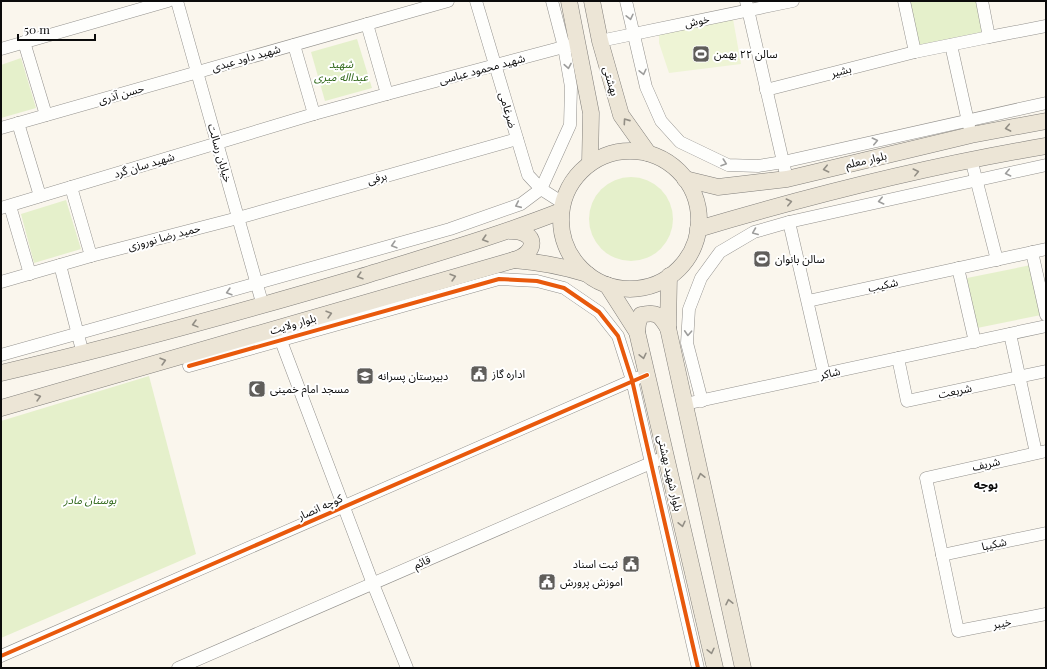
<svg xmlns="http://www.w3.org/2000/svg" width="1047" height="669" font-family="'Playfair Display','Noto Sans Arabic',serif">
<rect width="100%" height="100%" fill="#faf6ed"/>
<g fill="#e5f0cb">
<polygon points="909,1 976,1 982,32 918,45"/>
<polygon points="357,39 372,88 325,101 311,52"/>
<polygon points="21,58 36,108 1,118 1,65"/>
<circle cx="631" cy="219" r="42"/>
<polygon points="66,200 81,249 34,263 21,214"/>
<polygon points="1031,265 1041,315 977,328 967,278"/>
<polygon points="149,376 196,554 1,638 1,421"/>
</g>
<polygon fill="#eef4d5" points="733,19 741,64 669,73 659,43 659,31"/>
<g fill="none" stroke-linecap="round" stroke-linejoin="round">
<g stroke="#93918d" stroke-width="13">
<g id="minor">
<polyline points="177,1 263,306"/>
<polyline points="476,1 528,175 541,189 563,203"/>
<polyline points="626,1 646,87 661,121 680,142 728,165 758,166 783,162 1046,103"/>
<polyline points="746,1 787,179"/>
<polyline points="904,1 915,52"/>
<polyline points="989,37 1046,26"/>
<polyline points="600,41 793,1"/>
<polyline points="24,42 46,115"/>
<polyline points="294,45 314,114"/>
<polyline points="951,45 969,126"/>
<polyline points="1,49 168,1"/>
<polyline points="766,90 915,52 989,37 982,1"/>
<polyline points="387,94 571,45"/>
<polyline points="18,123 40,196"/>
<polyline points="1,128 448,1"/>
<polyline points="971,159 997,260"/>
<polyline points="10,206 30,274"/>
<polyline points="1,208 314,114 387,94 367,24"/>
<polyline points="789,222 824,374"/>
<polyline points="1032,252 1046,315"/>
<polyline points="91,256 238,218 517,139"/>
<polyline points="60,265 83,354"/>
<polyline points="958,268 975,342"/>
<polyline points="1,282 91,256 71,187"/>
<polyline points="808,301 1046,249"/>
<polyline points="278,333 373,584 407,668"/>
<polyline points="1010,334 1036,453"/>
<polyline points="1,355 450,229 521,204 541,189 570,125 571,87 564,47 552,1"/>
<polyline points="898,358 907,401 1046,371"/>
<polyline points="189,366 499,279 537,281 564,288 599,312 618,336 632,380 698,668"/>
<polyline points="702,401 687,343 689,309 701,278 720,252 754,232 789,222 1046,165"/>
<polyline points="685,404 1046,326"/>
<polyline points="1046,451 926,478 958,631 1046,614"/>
<polyline points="942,555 1046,533"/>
<polyline points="1,656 640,377"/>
<polyline points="178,668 660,459"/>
</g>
</g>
<g stroke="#807e7a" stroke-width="17">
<g id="major">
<polyline points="569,1 591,113 590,163"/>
<polyline points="592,1 600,41 621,115 648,153"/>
<circle cx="630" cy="220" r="69"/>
<polyline points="685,179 718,187 787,179 971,135 1046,121"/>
<path d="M698,229C812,195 928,166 1046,146"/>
<path d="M511,231C538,231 538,253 514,260"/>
<polyline points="669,276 668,328 743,668"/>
<polyline points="607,285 637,332 715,668"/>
<path d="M637,332L638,323L641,315C657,311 660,315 668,328"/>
<path d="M1,373C122,345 241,312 360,277C427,256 495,237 561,211"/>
<path d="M1,408L514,260C540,262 562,266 587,274"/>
</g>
</g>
<use href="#minor" stroke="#fefefc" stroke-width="12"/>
<use href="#major" stroke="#ece5d6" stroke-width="16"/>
<g stroke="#fff" stroke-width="6">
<g id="cycleway">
<polyline points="189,366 499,279 537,281 564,288 599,312 618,336 632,380 698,668"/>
<polyline points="1,656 647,375"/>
</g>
</g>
<use href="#cycleway" stroke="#e8590c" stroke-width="4"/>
</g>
<defs><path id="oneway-chevron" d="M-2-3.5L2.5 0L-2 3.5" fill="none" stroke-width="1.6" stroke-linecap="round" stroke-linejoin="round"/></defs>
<g stroke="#9d9d9c">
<use href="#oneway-chevron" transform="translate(630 17) rotate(77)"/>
<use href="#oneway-chevron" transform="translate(568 66) rotate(80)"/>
<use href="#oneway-chevron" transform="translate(643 72) rotate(77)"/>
<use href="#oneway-chevron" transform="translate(875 141) rotate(-13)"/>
<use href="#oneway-chevron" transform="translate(724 163) rotate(19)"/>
<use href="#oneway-chevron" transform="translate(1008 173) rotate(168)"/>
<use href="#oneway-chevron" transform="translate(881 201) rotate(167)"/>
<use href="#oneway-chevron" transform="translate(518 205) rotate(156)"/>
<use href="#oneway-chevron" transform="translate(755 232) rotate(158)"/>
<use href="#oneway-chevron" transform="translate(394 245) rotate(164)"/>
<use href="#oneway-chevron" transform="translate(229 292) rotate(164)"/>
<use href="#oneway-chevron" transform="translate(688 333) rotate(93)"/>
</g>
<g stroke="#928e85">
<use href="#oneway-chevron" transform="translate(626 121) rotate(-125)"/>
<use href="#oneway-chevron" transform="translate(1008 128) rotate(169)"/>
<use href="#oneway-chevron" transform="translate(826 169) rotate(167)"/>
<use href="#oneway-chevron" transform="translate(916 172) rotate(-14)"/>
<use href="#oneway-chevron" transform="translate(789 202) rotate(-13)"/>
<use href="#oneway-chevron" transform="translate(485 239) rotate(163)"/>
<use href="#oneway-chevron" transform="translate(360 276) rotate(163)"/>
<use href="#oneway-chevron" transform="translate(453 277) rotate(-16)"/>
<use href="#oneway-chevron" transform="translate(329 314) rotate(-16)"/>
<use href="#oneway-chevron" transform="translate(195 324) rotate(165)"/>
<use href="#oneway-chevron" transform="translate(643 356) rotate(77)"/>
<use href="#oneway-chevron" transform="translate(163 361) rotate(-16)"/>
<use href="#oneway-chevron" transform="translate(38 397) rotate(-16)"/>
<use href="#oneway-chevron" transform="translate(701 476) rotate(-103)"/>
<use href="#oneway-chevron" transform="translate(682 524) rotate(77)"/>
<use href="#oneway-chevron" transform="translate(729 602) rotate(-102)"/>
<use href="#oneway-chevron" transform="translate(711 651) rotate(77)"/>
</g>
<defs>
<g id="stadium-square" transform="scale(0.9)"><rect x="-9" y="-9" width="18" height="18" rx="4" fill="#5f5d5a" stroke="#fff"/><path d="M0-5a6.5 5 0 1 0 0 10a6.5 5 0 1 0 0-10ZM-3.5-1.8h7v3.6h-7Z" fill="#fff"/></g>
<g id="civic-square" transform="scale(0.9)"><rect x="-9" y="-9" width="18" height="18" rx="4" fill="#5f5d5a" stroke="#fff"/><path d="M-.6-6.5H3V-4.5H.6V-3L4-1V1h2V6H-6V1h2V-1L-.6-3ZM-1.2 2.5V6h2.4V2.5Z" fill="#fff"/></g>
<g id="school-square" transform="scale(0.9)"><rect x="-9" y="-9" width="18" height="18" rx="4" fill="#5f5d5a" stroke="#fff"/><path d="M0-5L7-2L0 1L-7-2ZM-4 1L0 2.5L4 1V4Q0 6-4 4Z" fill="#fff"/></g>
<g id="mosque-square" transform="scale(0.9)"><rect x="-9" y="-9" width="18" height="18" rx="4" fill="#5f5d5a" stroke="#fff"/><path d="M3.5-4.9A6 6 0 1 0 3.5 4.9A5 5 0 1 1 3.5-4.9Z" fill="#fff"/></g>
</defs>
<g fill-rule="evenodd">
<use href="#stadium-square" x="701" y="54"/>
<use href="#stadium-square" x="762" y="259"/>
<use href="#civic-square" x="479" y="374"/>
<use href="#school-square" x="365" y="376"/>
<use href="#mosque-square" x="257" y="389"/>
<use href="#civic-square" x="631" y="564"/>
<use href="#civic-square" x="547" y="582"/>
</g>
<g text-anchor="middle" stroke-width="4" stroke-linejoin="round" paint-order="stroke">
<g font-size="11" fill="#0b0b0b" stroke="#fff">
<text transform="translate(697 21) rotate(-12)" y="4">خوش</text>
<text transform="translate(246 58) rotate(-16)" y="4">شهید داود عبدی</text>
<text transform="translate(482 69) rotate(-15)" y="4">شهید محمود عباسی</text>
<text transform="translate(841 71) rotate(-14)" y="4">بشیر</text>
<text transform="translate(611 81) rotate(74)" y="4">بهشتی</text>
<text transform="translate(121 94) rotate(-16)" y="4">حسن آذری</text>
<text transform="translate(508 110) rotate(74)" y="4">ضرغامی</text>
<text transform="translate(220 153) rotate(74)" y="4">خیابان رسالت</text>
<text transform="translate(866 160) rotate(-13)" y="4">بلوار معلم</text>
<text transform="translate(144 165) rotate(-17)" y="4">شهید سان گرد</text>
<text transform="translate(377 178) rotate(-16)" y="4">برفی</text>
<text transform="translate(164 237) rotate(-15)" y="4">حمید رضا نوروزی</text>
<text transform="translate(883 285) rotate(-12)" y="4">شکیب</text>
<text transform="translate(293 324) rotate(-16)" y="4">بلوار ولایت</text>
<text transform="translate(830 373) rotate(-12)" y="4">شاکر</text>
<text transform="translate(955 391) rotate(-12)" y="4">شریعت</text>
<text transform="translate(986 464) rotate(-13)" y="4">شریف</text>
<text transform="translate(670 473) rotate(77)" y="4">بلوار شهید بهشتی</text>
<text transform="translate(320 507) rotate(-24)" y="4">کوچه انصار</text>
<text transform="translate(994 544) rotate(-12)" y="4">شکیبا</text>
<text transform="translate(422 562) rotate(-24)" y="4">قائم</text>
<text transform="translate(1002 623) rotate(-11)" y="4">خیبر</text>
</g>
<g font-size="11" fill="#0b0b0b" stroke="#fff" text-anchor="start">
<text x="714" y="58">سالن ۲۲ بهمن</text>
<text x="775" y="263">سالن بانوان</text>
<text x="492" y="378">اداره گاز</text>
<text x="378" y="380">دبیرستان پسرانه</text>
<text x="270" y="393">مسجد امام خمینی</text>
<text x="618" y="568" text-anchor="end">ثبت اسناد</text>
<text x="560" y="586">اموزش پرورش</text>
</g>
<g font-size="11" font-style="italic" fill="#2e6618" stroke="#fff">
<text x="341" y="68">شهید<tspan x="341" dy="13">عبدااله میری</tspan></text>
<text x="90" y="504">بوستان مادر</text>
</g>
<g font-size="12" font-weight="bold" fill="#0b0b0b" stroke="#fff">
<text x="986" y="489">بوجه</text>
</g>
</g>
<rect width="1047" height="669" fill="none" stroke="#0b0b0b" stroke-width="4"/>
<path d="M18 34v6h77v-6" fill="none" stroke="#0b0b0b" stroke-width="2"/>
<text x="24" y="34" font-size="12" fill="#0b0b0b" stroke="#ffffff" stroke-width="3" paint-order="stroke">50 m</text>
</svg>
